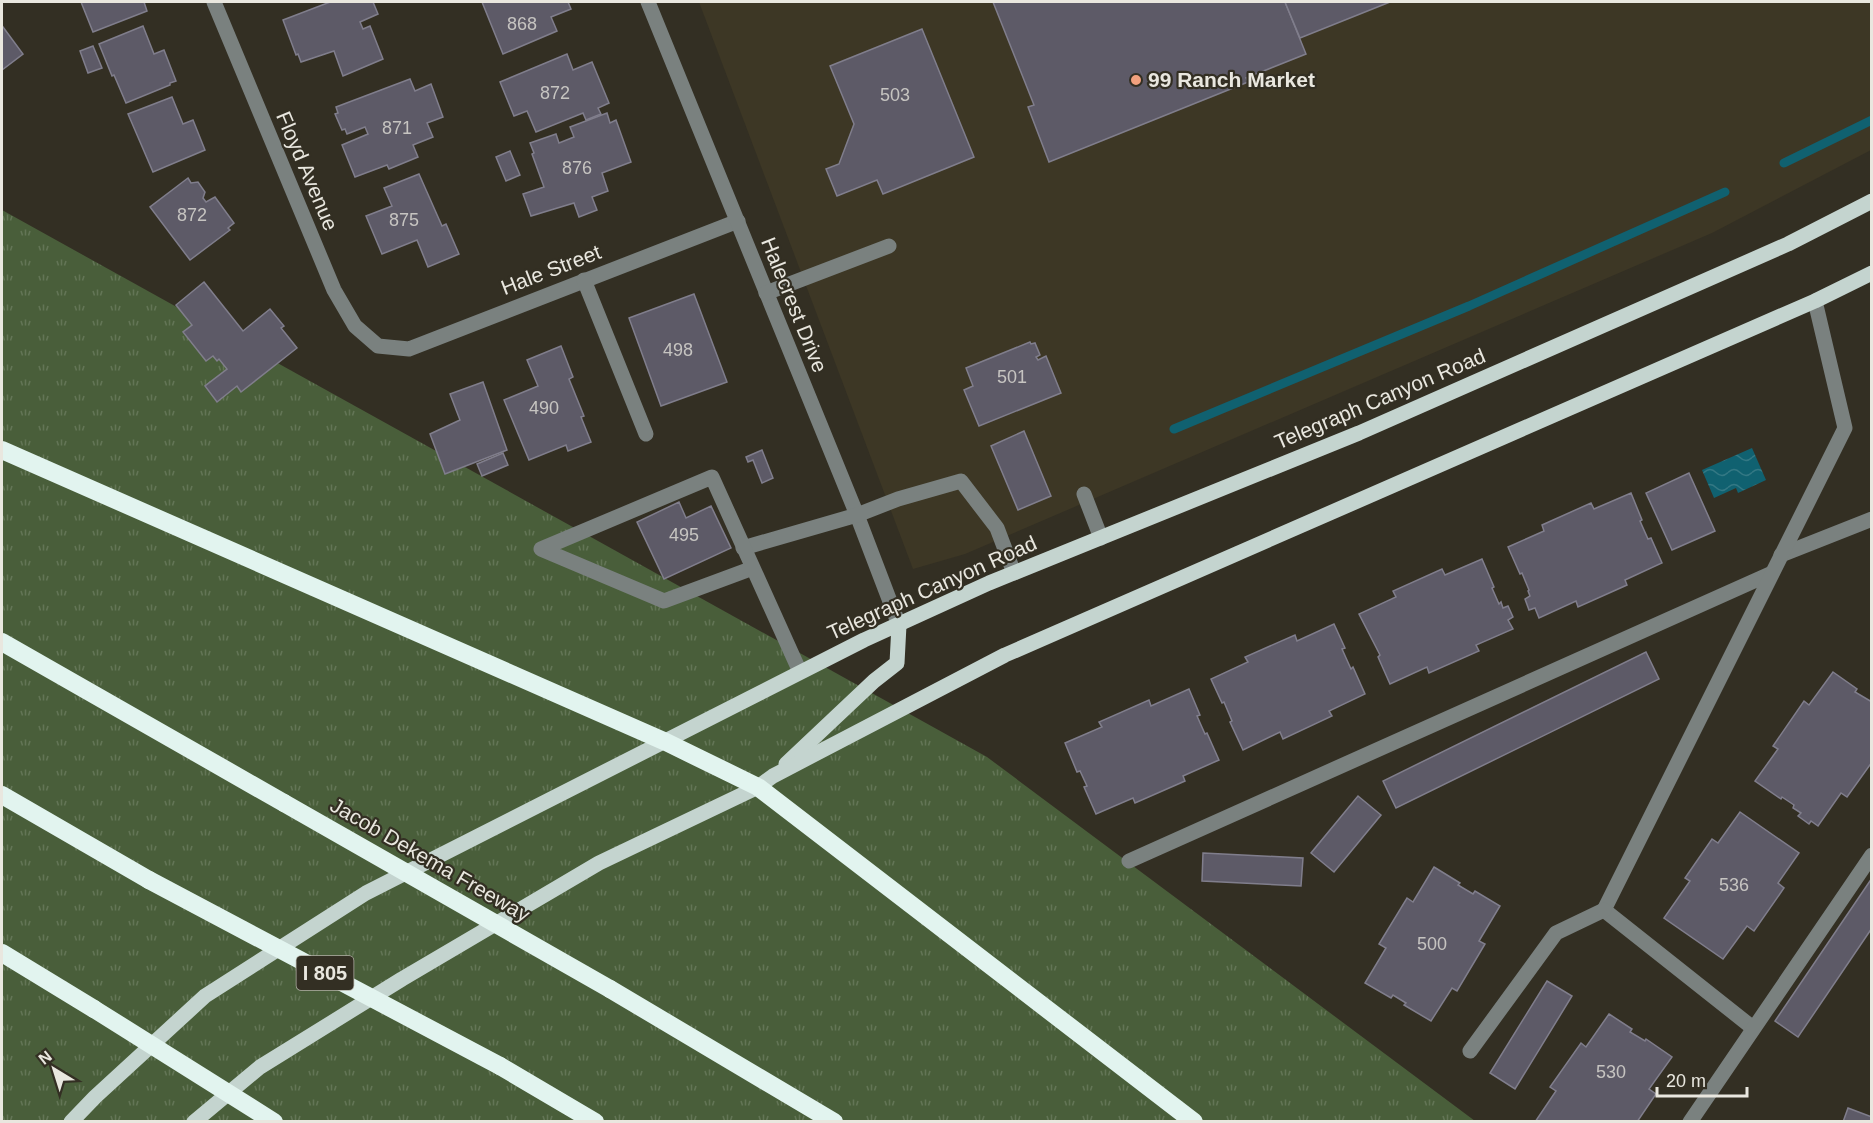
<svg xmlns="http://www.w3.org/2000/svg" width="1873" height="1123" font-family="Helvetica,sans-serif">
<defs>
<pattern id="grass-tufts" width="24" height="20" patternUnits="userSpaceOnUse" patternTransform="scale(1.5)"><rect width="24" height="20" fill="#495e3a"/><path d="M3 7l-1-3M5 7V3M7 7l1-3M15 17l-1-3M17 17v-4M19 17l1-3" fill="none" stroke="#637556"/></pattern>
<pattern id="water-waves" width="16" height="10" patternUnits="userSpaceOnUse" patternTransform="scale(1.5)"><rect width="16" height="10" fill="#106170"/><path d="M0 5q4-4 8 0t8 0" fill="none" stroke="#337884"/></pattern>
</defs>
<rect width="100%" height="100%" fill="#332f23"/>
<polygon fill="#3d3725" points="699,2 1871,2 1871,150 1712,233 965,554 913,569"/>
<polygon fill="url(#grass-tufts)" points="2,210 987,757 1475,1121 2,1121"/>
<polygon fill="url(#water-waves)" points="1752,448 1766,480 1738,493 1736,488 1714,498 1702,470"/>
<g fill="none" stroke-linecap="round" stroke-linejoin="round">
<g stroke="#106170" stroke-width="9">
<polyline points="1784,163 1872,120"/>
<polyline points="1174,429 1469,306 1725,192"/>
</g>
</g>
<g fill="#5d5a67" stroke="#807e8c" stroke-width="1.5">
<polygon points="81,2 144,2 147,11 93,32"/>
<polygon points="330,2 373,2 378,14 360,22 363,29 370,26 383,59 343,76 334,51 301,62 298,54 296,55 283,20"/>
<polygon points="482,2 568,2 571,9 551,17 557,31 503,54"/>
<polygon points="993,2 1285,2 1306,54 1246,78 1248,82 1049,162 1028,107 1034,105"/>
<polygon points="1285,2 1390,2 1300,38"/>
<polygon points="143,26 154,54 164,50 176,81 170,83 170,85 126,103 114,75 112,76 99,44"/>
<polygon points="3,27 23,54 2,70 2,28"/>
<polygon points="922,29 974,157 883,194 877,180 837,196 826,169 839,164 854,124 830,66"/>
<polygon points="93,46 102,68 88,73 80,51"/>
<polygon points="567,54 573,70 592,62 609,103 598,108 601,114 586,120 583,113 536,132 527,111 514,116 500,82"/>
<polygon points="410,79 415,91 431,84 443,117 427,123 433,137 413,145 418,157 389,169 387,165 355,177 342,145 368,134 365,127 347,134 345,129 342,130 335,114 338,113 336,107"/>
<polygon points="172,97 183,124 193,120 205,150 153,172 128,114"/>
<polygon points="607,113 610,123 616,120 631,162 602,173 608,191 592,197 597,210 579,217 574,203 531,216 523,194 544,187 532,154 534,153 530,143 556,134 559,143 574,137 570,127"/>
<polygon points="510,151 520,175 506,181 496,157"/>
<polygon points="419,174 442,226 446,224 459,254 428,267 417,240 382,254 366,216 392,206 384,188"/>
<polygon points="188,178 191,183 198,182 205,192 203,198 206,202 215,197 234,223 228,228 230,230 190,260 150,207"/>
<polygon points="204,282 243,331 270,309 284,326 281,328 297,348 241,392 237,386 217,402 205,386 227,369 219,359 217,361 213,356 206,361 183,332 192,325 176,305"/>
<polygon points="694,294 727,382 661,406 629,318"/>
<polygon points="1030,342 1031,344 1035,343 1040,355 1036,357 1038,360 1046,356 1061,393 979,426 964,390 973,386 966,368"/>
<polygon points="561,346 573,377 569,379 584,416 581,417 591,442 568,451 566,445 529,460 504,400 538,386 527,360"/>
<polygon points="483,382 507,450 445,474 430,434 460,420 450,394"/>
<polygon points="1024,431 1051,496 1018,510 991,446"/>
<polygon points="762,450 773,478 762,483 753,460 748,462 746,457"/>
<polygon points="503,453 508,465 482,476 477,464"/>
<polygon points="1689,473 1715,531 1672,550 1646,493"/>
<polygon points="1631,493 1642,520 1640,521 1648,539 1651,538 1662,563 1625,580 1627,585 1578,607 1576,601 1539,618 1535,608 1529,610 1525,599 1530,596 1528,591 1529,590 1522,573 1520,574 1508,547 1544,531 1542,525 1591,503 1594,509"/>
<polygon points="679,502 686,518 711,506 731,548 664,579 637,522"/>
<polygon points="1482,559 1494,587 1492,588 1499,604 1501,602 1503,608 1508,606 1513,617 1508,620 1513,629 1476,645 1479,651 1429,673 1427,667 1390,684 1378,657 1380,655 1359,614 1396,597 1393,591 1442,569 1445,575"/>
<polygon points="1334,624 1345,648 1342,649 1351,669 1353,667 1365,694 1329,711 1332,716 1283,739 1280,732 1243,750 1230,722 1232,721 1224,702 1222,703 1211,679 1248,662 1245,657 1295,635 1297,641"/>
<polygon points="1646,652 1659,679 1396,808 1383,781"/>
<polygon points="1833,672 1857,689 1855,692 1872,702 1872,762 1847,797 1841,793 1818,826 1811,821 1809,824 1798,816 1801,813 1793,808 1794,805 1782,797 1781,799 1755,781 1778,749 1773,746 1804,701 1809,705"/>
<polygon points="1189,689 1200,715 1197,716 1205,734 1207,733 1219,760 1183,776 1185,781 1135,803 1133,798 1096,814 1084,787 1087,786 1080,771 1077,772 1065,743 1102,727 1099,722 1149,700 1151,706"/>
<polygon points="1358,796 1381,815 1334,872 1311,853"/>
<polygon points="1740,812 1799,853 1778,883 1784,888 1754,931 1747,926 1723,959 1664,918 1690,881 1685,878 1712,839 1718,843"/>
<polygon points="1203,853 1303,858 1301,886 1202,881"/>
<polygon points="1434,867 1460,883 1458,885 1473,894 1475,891 1500,906 1479,941 1485,944 1457,991 1452,988 1431,1021 1404,1005 1406,1003 1393,995 1391,998 1365,983 1386,948 1379,944 1407,898 1413,902"/>
<polygon points="1872,878 1872,928 1798,1037 1775,1021"/>
<polygon points="1547,981 1572,996 1515,1089 1490,1073"/>
<polygon points="1609,1014 1632,1029 1630,1032 1645,1041 1646,1039 1672,1057 1649,1089 1656,1094 1637,1122 1535,1122 1556,1091 1550,1087 1581,1043 1586,1047"/>
<polygon points="1848,1108 1872,1117 1872,1122 1843,1122"/>
</g>
<g fill="none" stroke-linecap="round" stroke-linejoin="round">
<g stroke="#7a817f" stroke-width="15">
<polyline points="214,2 334,290 355,326 378,346 409,349 738,221"/>
<polyline points="648,2 857,515 899,625"/>
<polyline points="584,280 646,434"/>
<polyline points="766,293 889,246"/>
<polyline points="1084,494 1101,538"/>
<polyline points="743,548 857,515 898,499 961,481 997,528 1014,573"/>
<polyline points="1781,555 1872,519"/>
<polyline points="753,568 664,601 541,549 712,477 800,672"/>
<polyline points="1129,861 1772,573"/>
<polyline points="1753,1028 1604,910 1845,428 1815,301"/>
<polyline points="1470,1051 1556,933 1604,910"/>
<polyline points="1690,1122 1872,855"/>
</g>
<g stroke="#c4d4cf" stroke-width="15">
<polyline points="786,764 874,681 897,663 899,625"/>
<polyline points="71,1122 95,1097 205,996 366,893 864,640 989,583 1359,433 1788,244 1872,201"/>
<polyline points="194,1122 260,1067 402,979 599,863 758,787 773,776 1005,655 1815,301 1872,273"/>
</g>
<g stroke="#e2f4ef" stroke-width="18">
<polyline points="2,450 666,742 758,787 1194,1122"/>
<polyline points="2,642 284,803"/>
<polyline points="2,795 149,880"/>
<polyline points="2,953 94,1009"/>
<polyline points="610,989 834,1122"/>
<polyline points="500,1066 595,1122"/>
</g>
<g stroke="#e2f4ef" stroke-width="18">
<polyline points="284,803 610,989"/>
<polyline points="149,880 500,1066"/>
<polyline points="94,1009 274,1122"/>
</g>
</g>
<circle fill="#f2a17e" stroke="#332f23" stroke-width="2" cx="1136" cy="80" r="6"/>
<g text-anchor="middle" stroke-width="4.5" stroke-linejoin="round" paint-order="stroke">
<g font-size="18" fill="#c6c4c1">
<text x="522" y="30">868</text>
<text x="555" y="99">872</text>
<text x="895" y="101">503</text>
<text x="397" y="134">871</text>
<text x="577" y="174">876</text>
<text x="192" y="221">872</text>
<text x="404" y="226">875</text>
<text x="678" y="356">498</text>
<text x="1012" y="383">501</text>
<text x="544" y="414">490</text>
<text x="684" y="541">495</text>
<text x="1734" y="891">536</text>
<text x="1432" y="950">500</text>
<text x="1611" y="1078">530</text>
</g>
<rect fill="#332f23" stroke="#b2b0a7" stroke-width="1.5" x="296.5" y="956" width="57" height="34" rx="4.5"/>
<g font-size="20" font-weight="bold" fill="#e9e7df">
<text x="325" y="980">I 805</text>
</g>
<g font-size="21" font-weight="bold" fill="#e9e7df" stroke="#332f23" text-anchor="start">
<text x="1148" y="87">99 Ranch Market</text>
</g>
<g font-size="21" fill="#e9e7df" stroke="#332f23">
<text transform="translate(307 171) rotate(67)" y="7">Floyd Avenue</text>
<text transform="translate(551 270) rotate(-21)" y="7">Hale Street</text>
<text transform="translate(794 305) rotate(68)" y="7">Halecrest Drive</text>
<text transform="translate(1380 399) rotate(-23)" y="7">Telegraph Canyon Road</text>
<text transform="translate(932 588) rotate(-24)" y="7">Telegraph Canyon Road</text>
<text transform="translate(430 860) rotate(30)" y="7">Jacob Dekema Freeway</text>
</g>
</g>
<rect width="1873" height="1123" fill="none" stroke="#e9e7df" stroke-width="6"/>
<g transform="translate(54 1069) rotate(322)" stroke="#332f23" stroke-width="4.5" paint-order="stroke">
<path d="M0-4.5L10 22L0 15L-10 22Z" fill="#e9e7df"/>
<text y="-9" font-size="16" font-weight="bold" text-anchor="middle" fill="#e9e7df">N</text>
</g>
<path d="M1657 1087v9h90v-9" fill="none" stroke="#e9e7df" stroke-width="3"/>
<text x="1666" y="1087" font-size="18" fill="#e9e7df" stroke="#332f23" stroke-width="4.5" paint-order="stroke">20 m</text>
</svg>
